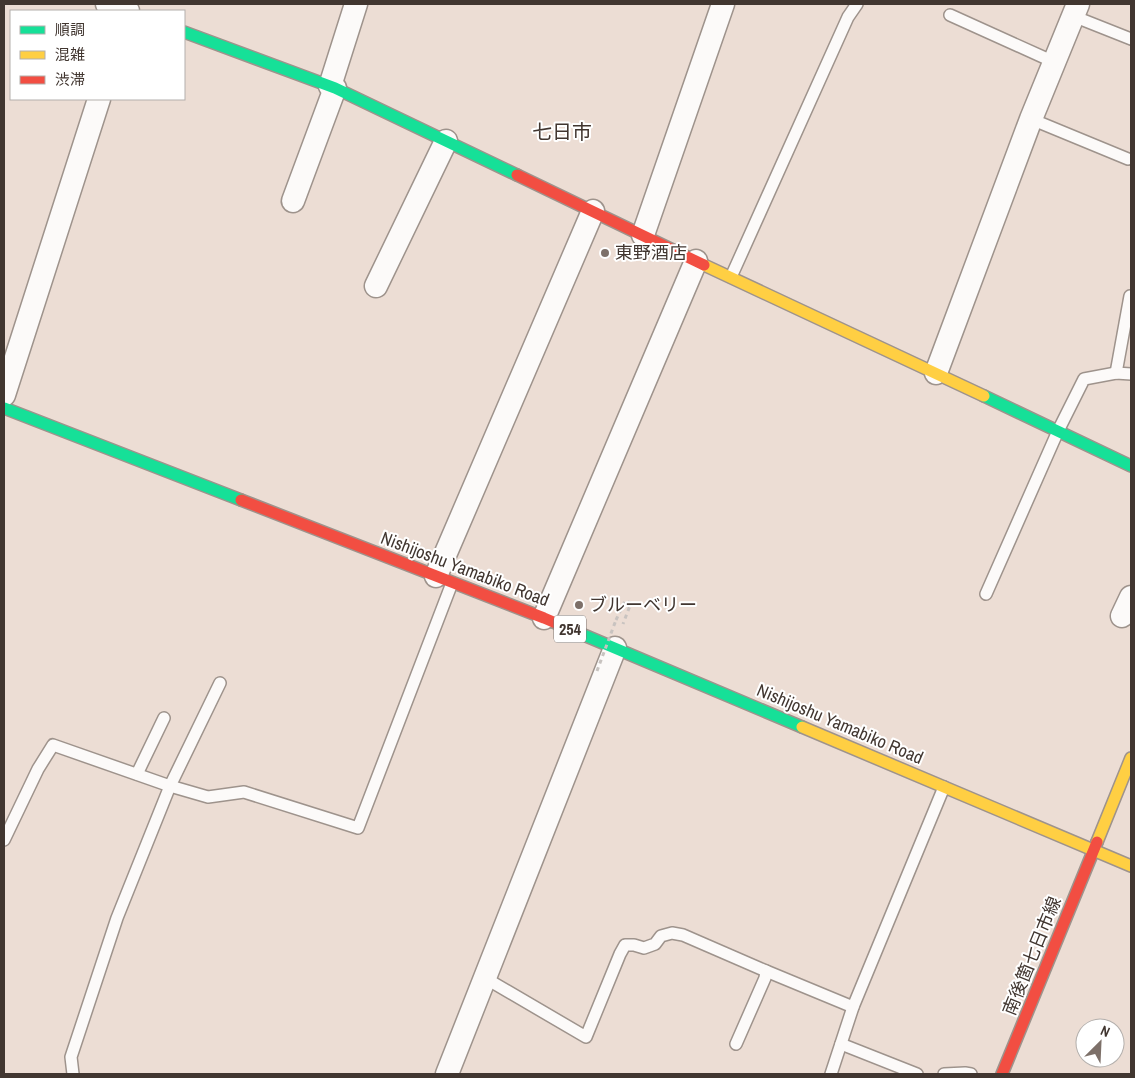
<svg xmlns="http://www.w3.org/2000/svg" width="1135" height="1078" font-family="'Archivo Narrow','Noto Sans JP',sans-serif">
<rect width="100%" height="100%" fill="#ecddd4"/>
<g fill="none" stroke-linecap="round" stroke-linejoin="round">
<g stroke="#9e938c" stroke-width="14">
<g id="lane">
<polyline points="950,15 1054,62"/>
<polyline points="1073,16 1131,39"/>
<polyline points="1031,119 1128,159"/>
<polyline points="731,277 848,17 857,4"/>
<polyline points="1116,373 1130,296"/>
<polyline points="986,594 1058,431 1084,379 1116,373 1131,374"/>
<polyline points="137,774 164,718"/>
<polyline points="4,840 38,769 53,745 170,786 208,797 244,792 358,828 452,583"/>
<polyline points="485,978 586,1037 620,954 625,945 634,945 644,948 655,944 661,936 672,933 683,935 766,971 853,1007"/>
<polyline points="736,1044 765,978 766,971"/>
<polyline points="841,1044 917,1074"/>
<polyline points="73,1074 71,1057 117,918 170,786 220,683"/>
<polyline points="831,1074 853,1007 944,787"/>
<polyline points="944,1074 965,1073 971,1074"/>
</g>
</g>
<g stroke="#9e938c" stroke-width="25">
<g id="street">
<polyline points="107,4 128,11"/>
<polyline points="330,86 356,4"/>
<polyline points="293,201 335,88"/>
<polyline points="643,235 723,4"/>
<polyline points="376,286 446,141"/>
<polyline points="936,373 1031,119 1078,4"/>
<polyline points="4,395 99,99"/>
<polyline points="436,576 593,211"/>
<polyline points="1122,616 1131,597"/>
<polyline points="544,618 696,261"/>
<polyline points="447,1074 615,648"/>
</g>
</g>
<g stroke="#9e938c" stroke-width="14">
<g id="fast">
<polyline points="184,32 335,88 517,175"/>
<polyline points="984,396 1131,466"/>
<polyline points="4,408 241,500"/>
<polyline points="579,633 802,727"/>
</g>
</g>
<g stroke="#9e938c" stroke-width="14">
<g id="slow">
<polyline points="704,265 984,396"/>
<polyline points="802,727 1131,866"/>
<polyline points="1097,842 1131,758"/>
</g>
</g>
<g stroke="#9e938c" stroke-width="14">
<g id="jam">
<polyline points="517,175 704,265"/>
<polyline points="241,500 544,618 579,633"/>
<polyline points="1002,1074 1097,842"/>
</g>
</g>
<polyline stroke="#c8c3c0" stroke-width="3" stroke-dasharray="4 4" stroke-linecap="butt" points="616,620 625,601 631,603 623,624"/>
<use href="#lane" stroke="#fcfaf9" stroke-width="11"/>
<use href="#street" stroke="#fcfaf9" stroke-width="22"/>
<use href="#fast" stroke="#16e098" stroke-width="11"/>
<use href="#slow" stroke="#ffcf43" stroke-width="11"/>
<use href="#jam" stroke="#f24e42" stroke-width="11"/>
<polyline stroke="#c8c3c0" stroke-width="3" stroke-dasharray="4 4" stroke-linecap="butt" points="597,671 616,620"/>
</g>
<g fill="#7d7069" stroke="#fff" stroke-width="2">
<circle cx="605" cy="253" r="5"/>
<circle cx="579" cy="605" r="5"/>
</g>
<g text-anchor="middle" stroke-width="4" stroke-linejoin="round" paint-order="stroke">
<rect fill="#fff" stroke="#7a726e" stroke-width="1" x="554" y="615.5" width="32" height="27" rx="4"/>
<g font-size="16" font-weight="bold" fill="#413630">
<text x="570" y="635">254</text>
</g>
<g font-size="18" fill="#413630" stroke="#fff" text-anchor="start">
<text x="615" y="259">東野酒店</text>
<text x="589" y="611">ブルーベリー</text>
</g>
<g font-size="18" fill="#413630" stroke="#fff">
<text transform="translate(465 569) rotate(21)" y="6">Nishijoshu Yamabiko Road</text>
<text transform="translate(840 724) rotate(23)" y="6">Nishijoshu Yamabiko Road</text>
<text transform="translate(1032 956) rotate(-68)" y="6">南後箇七日市線</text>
</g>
<g font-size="20" fill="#413630" stroke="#fff">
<text x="562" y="139">七日市</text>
</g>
</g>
<rect width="1135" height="1078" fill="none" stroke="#413630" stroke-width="10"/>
<rect x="10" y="10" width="175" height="90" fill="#ffffff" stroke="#b3afac"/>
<rect x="20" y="26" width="25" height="8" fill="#16e098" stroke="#b3afac"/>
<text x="55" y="35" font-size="15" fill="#413630">順調</text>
<rect x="20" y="51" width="25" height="8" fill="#ffcf43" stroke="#b3afac"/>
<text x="55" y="60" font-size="15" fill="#413630">混雑</text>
<rect x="20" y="76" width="25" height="8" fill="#f24e42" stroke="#b3afac"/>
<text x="55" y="85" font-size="15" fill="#413630">渋滞</text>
<g transform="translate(1100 1043) rotate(24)"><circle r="24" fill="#ffffff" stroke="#b3afac"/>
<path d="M0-4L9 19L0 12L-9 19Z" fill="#7d7069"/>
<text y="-8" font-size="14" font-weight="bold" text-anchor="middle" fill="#413630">N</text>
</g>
</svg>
